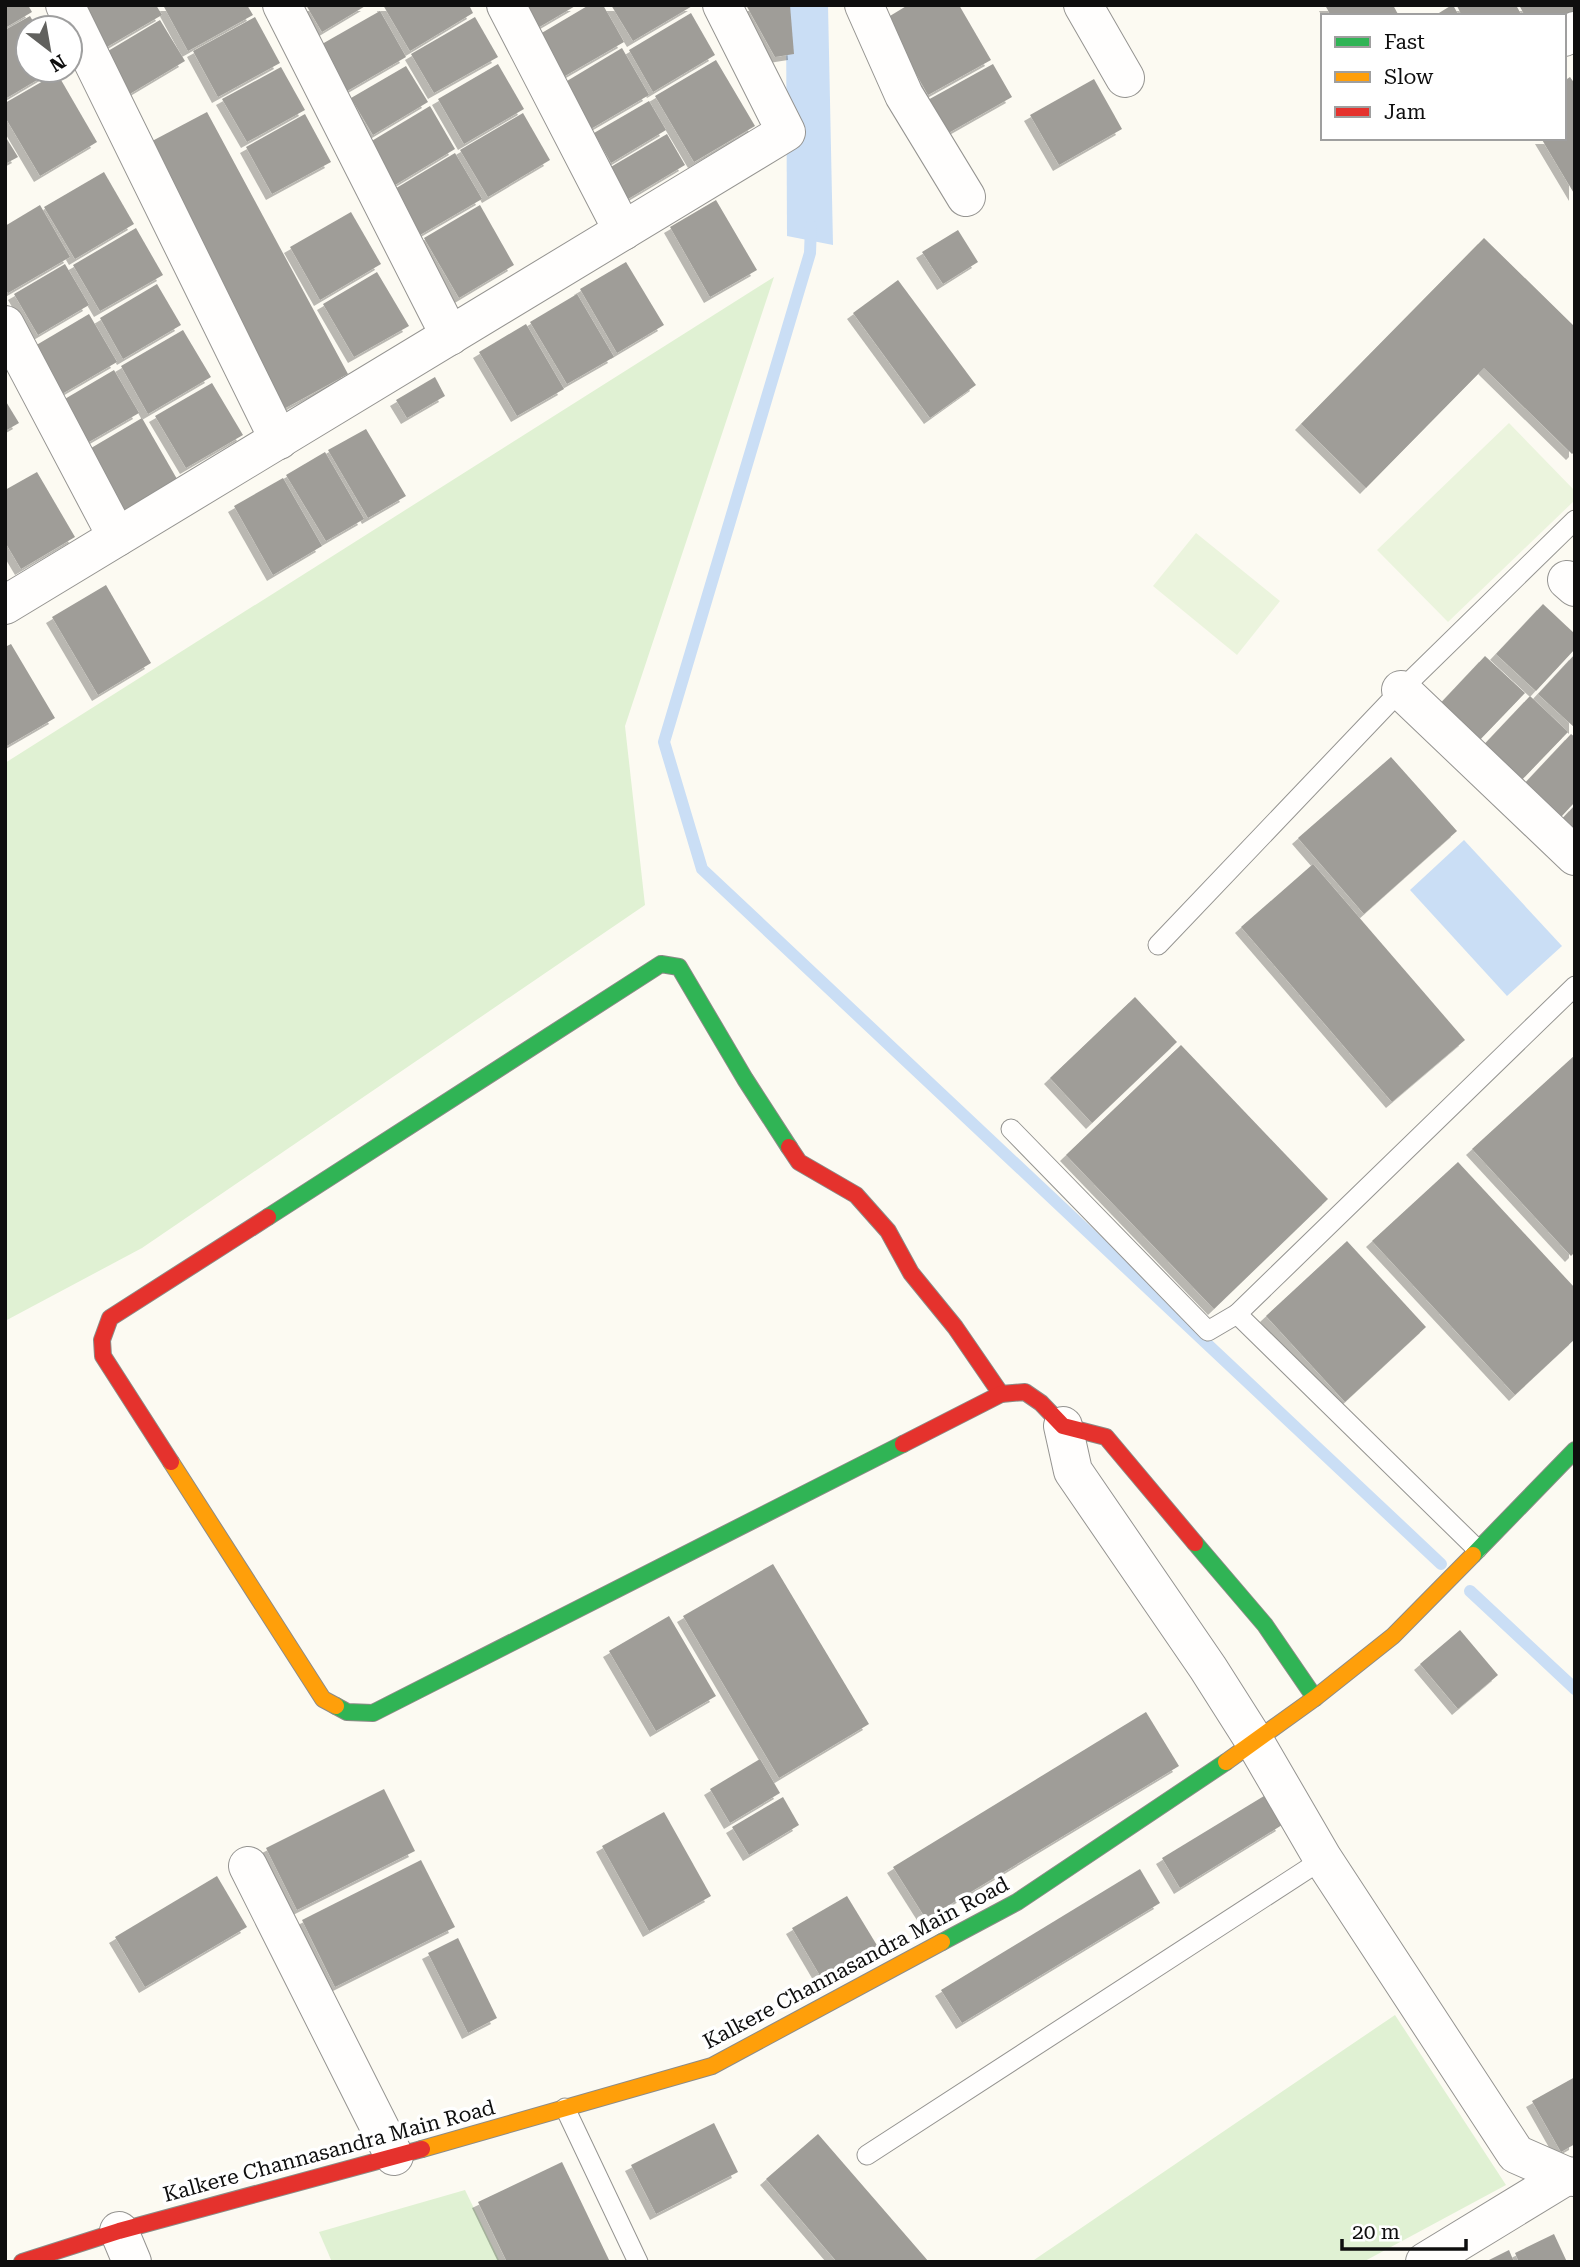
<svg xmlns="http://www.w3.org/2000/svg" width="1580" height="2267" font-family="'Roboto Serif',serif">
<defs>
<filter id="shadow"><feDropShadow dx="-6" dy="6" stdDeviation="0" flood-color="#0004"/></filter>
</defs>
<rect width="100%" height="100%" fill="#fcfaf2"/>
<g fill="#e0f1d3">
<polygon points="774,277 625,726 645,905 142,1248 5,1321 5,763"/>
<polygon points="1395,2015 1506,2185 1363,2262 1031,2262"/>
<polygon points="465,2190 500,2262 332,2262 319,2232"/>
</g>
<g fill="#ebf4dd">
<polygon points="1509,423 1575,491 1575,500 1448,622 1377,550"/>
<polygon points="1196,533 1280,601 1237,655 1153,586"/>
</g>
<g fill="#cadef5">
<polygon points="786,5 828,5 833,245 787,236"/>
<polygon points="1464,840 1562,946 1507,996 1410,890"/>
</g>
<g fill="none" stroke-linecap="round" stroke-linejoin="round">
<g stroke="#cadef5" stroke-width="12">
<polyline points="811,226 810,253 664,742 702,869 1441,1564"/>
<polyline points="1470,1591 1575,1689"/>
</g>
</g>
<g fill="#9f9d98" filter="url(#shadow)">
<polygon points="5,5 28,5 32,12 5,28"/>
<polygon points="77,5 156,5 162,15 100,51"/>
<polygon points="163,5 247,5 253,15 188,51"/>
<polygon points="306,5 367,5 322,32"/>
<polygon points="383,5 469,5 473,13 410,51"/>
<polygon points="522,5 577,5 536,29"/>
<polygon points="589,5 603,5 624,42 565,76 540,34"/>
<polygon points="611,5 694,5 633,41"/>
<polygon points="746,5 790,5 794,54 775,57"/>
<polygon points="908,5 959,5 991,60 928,95 885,19"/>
<polygon points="1325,5 1393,5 1399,16 1331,16"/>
<polygon points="1453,5 1459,16 1434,16 1452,5"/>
<polygon points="1459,5 1516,5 1522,16 1462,16 1457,6"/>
<polygon points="1519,5 1575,5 1575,24 1564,16 1525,16"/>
<polygon points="380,11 406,57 342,94 315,48"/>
<polygon points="691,13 715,55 653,92 629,50"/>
<polygon points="30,16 37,28 28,28 28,70 54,70 5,99 5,30"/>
<polygon points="255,17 280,63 218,97 193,51"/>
<polygon points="475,17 498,57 434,93 411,54"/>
<polygon points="160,20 185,61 123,98 98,57"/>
<polygon points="622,48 649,95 589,130 562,84"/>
<polygon points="716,60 755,126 694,162 655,96"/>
<polygon points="498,64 524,109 464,144 438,99"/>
<polygon points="993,64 1012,97 945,135 926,101"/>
<polygon points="406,66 428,102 373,135 351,98"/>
<polygon points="281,67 305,110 247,142 222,99"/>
<polygon points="57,73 97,142 40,176 5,117 5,103"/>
<polygon points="1570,77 1575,84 1575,195 1541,138 1564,138 1564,81"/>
<polygon points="1094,79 1122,129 1059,165 1030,115"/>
<polygon points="649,101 666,130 611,163 594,133"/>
<polygon points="430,106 455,149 395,185 370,142"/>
<polygon points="207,112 348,374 280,411 139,148"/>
<polygon points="523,113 550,160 488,197 460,150"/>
<polygon points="305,114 331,162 272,194 246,147"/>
<polygon points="667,134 685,165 628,199 609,168"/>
<polygon points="5,136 18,157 5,164"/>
<polygon points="455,153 482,199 420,235 393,190"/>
<polygon points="104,172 134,224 75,259 44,207"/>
<polygon points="716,200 757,270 710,297 670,227"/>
<polygon points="40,205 70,257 8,293 5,289 5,226"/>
<polygon points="480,205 514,265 459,298 424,238"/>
<polygon points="351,212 381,264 320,300 290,247"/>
<polygon points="136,228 163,275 100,311 73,265"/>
<polygon points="958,230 978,262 943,284 922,252"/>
<polygon points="1484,238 1575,327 1575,451 1572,454 1484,368 1366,488 1301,424"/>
<polygon points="626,262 664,325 617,353 580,289"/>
<polygon points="65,264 89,305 38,335 14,294"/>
<polygon points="377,272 409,326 354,357 323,304"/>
<polygon points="898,280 976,385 930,418 853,313"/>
<polygon points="157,284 181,325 123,359 100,318"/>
<polygon points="577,294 614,357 567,384 530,322"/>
<polygon points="89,314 117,362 55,398 28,350"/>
<polygon points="526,324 564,389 517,416 479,352"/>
<polygon points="183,330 211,377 148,414 121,366"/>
<polygon points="114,370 139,413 82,446 58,403"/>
<polygon points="435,377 445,396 407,418 396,400"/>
<polygon points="212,383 243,435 186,468 155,416"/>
<polygon points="5,400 19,423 5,431"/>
<polygon points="142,418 177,479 117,515 81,454"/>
<polygon points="366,429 406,496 368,518 328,450"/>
<polygon points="325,452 364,519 326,541 286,475"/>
<polygon points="37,472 75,537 21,569 5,542 5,490"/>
<polygon points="283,478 322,546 273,575 234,506"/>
<polygon points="106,585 151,663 98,695 52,617"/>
<polygon points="1543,604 1575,634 1575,649 1536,691 1496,654"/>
<polygon points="11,644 55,718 5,747 5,647"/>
<polygon points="1575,654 1575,728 1538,694"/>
<polygon points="1485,656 1525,693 1475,745 1436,708"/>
<polygon points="1530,696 1568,732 1515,787 1478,751"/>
<polygon points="1571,734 1575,737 1575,802 1561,817 1525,783"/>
<polygon points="1391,757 1457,831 1364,914 1298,838"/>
<polygon points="1575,805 1575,836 1560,821"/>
<polygon points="1313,864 1465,1040 1392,1102 1241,927"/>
<polygon points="1135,997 1177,1042 1092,1123 1050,1078"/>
<polygon points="1181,1045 1328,1199 1214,1309 1066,1155"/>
<polygon points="1575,1055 1575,1252 1571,1256 1472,1149"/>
<polygon points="1458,1162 1575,1288 1575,1339 1515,1395 1372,1241"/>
<polygon points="1347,1241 1426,1327 1345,1402 1266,1316"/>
<polygon points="773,1564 869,1724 779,1778 683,1616"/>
<polygon points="669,1616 716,1696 656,1731 609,1651"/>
<polygon points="1460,1630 1498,1675 1458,1709 1420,1664"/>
<polygon points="1146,1712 1179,1766 926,1919 893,1867"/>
<polygon points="760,1759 780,1793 730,1823 710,1789"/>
<polygon points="384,1789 415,1851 297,1910 266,1848"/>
<polygon points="1264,1796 1282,1825 1180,1888 1162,1858"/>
<polygon points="783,1797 799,1825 749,1855 732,1827"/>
<polygon points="664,1812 711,1896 649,1931 602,1846"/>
<polygon points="421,1860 455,1927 335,1987 302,1920"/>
<polygon points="1140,1869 1160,1903 962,2023 941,1990"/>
<polygon points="217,1876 247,1927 145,1987 115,1937"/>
<polygon points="847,1896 878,1947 822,1979 792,1928"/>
<polygon points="458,1938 497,2018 468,2033 428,1953"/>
<polygon points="1575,2077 1575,2144 1561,2152 1532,2101"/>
<polygon points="714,2123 738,2172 656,2214 631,2165"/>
<polygon points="818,2134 929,2262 837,2262 766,2179"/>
<polygon points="562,2162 610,2262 507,2262 478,2202"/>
<polygon points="1554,2234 1567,2262 1519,2262 1515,2253"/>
<polygon points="1509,2250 1514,2262 1485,2262"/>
</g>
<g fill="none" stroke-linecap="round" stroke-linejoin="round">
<g stroke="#959491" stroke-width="21">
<g id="lane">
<polyline points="1158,945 1401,690 1575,520"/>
<polyline points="1011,1129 1208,1331 1237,1314 1477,1549"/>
<polyline points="1237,1314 1575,986"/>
<polyline points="565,2108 638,2262"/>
<polyline points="867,2155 1323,1859"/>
</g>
</g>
<g stroke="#959491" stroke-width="40">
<g id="street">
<polyline points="65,5 279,440"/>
<polyline points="282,5 450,336"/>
<polyline points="506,5 623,231"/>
<polyline points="864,5 904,95 966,197"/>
<polyline points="1083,5 1125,78"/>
<polyline points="1564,37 1575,31"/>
<polyline points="5,325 117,537"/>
<polyline points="1567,580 1575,587"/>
<polyline points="5,605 786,132 722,5"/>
<polyline points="1401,690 1575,856"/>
<polyline points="1063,1426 1073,1471 1208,1668 1255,1742 1323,1859 1516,2154 1566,2176 1575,2177"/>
<polyline points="248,1866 394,2156"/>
<polyline points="119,2231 132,2262"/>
<polyline points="1425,2262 1566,2176"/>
</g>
</g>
<g stroke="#8c8b87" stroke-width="18">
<g id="fast">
<polyline points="268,1217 661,964 679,967 745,1079 789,1147"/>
<polyline points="1195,1543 1265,1625 1315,1698"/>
<polyline points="1473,1555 1575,1450"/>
<polyline points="336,1706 347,1712 373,1713 903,1444"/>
<polyline points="942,1942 1017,1902 1226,1762"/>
</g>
</g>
<g stroke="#8c8b87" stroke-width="18">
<g id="slow">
<polyline points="171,1462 323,1699 336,1706"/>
<polyline points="1226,1762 1315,1698 1393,1636 1473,1555"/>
<polyline points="422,2149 712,2066 942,1942"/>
</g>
</g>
<g stroke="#8c8b87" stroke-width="18">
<g id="jam">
<polyline points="789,1147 799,1162 856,1195 888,1231 911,1273 955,1327 1001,1394"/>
<polyline points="903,1444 1001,1394 1025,1392 1041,1403 1063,1426 1106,1437 1195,1543"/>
<polyline points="171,1462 103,1356 102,1340 110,1318 268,1217"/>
<polyline points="22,2262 119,2231 422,2149"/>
</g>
</g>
<use href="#lane" stroke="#fffefd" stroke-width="19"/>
<use href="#street" stroke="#fffefd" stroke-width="38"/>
<use href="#fast" stroke="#30b455" stroke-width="16"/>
<use href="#slow" stroke="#ff9f0a" stroke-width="16"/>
<use href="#jam" stroke="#e5322d" stroke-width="16"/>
</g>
<g text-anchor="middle" stroke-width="7" stroke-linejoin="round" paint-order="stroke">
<g font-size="21" fill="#0e0e0e" stroke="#fff">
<text transform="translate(856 1963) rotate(-28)" y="7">Kalkere Channasandra Main Road</text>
<text transform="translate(329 2151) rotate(-15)" y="7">Kalkere Channasandra Main Road</text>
</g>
</g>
<rect width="1580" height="2267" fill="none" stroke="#0e0e0e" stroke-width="14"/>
<rect x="1321" y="14" width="245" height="126" fill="#ffffff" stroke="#9f9f9f" stroke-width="2"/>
<rect x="1335" y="37" width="35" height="10" fill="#30b455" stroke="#9f9f9f" stroke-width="2"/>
<text x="1384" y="49" font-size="21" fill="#0e0e0e">Fast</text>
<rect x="1335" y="72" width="35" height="10" fill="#ff9f0a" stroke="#9f9f9f" stroke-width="2"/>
<text x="1384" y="84" font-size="21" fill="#0e0e0e">Slow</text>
<rect x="1335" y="107" width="35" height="10" fill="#e5322d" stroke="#9f9f9f" stroke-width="2"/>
<text x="1384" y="119" font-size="21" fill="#0e0e0e">Jam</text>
<g transform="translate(49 49) rotate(149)"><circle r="33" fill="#ffffff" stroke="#9f9f9f" stroke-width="2"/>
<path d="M0-5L12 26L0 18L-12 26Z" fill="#61615e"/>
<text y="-10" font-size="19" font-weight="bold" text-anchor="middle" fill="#0e0e0e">N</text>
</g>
<path d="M1342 2239v10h124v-10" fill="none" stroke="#0e0e0e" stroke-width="3.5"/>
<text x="1352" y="2239" font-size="21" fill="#0e0e0e" stroke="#ffffff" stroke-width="5" paint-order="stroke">20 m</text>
</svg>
